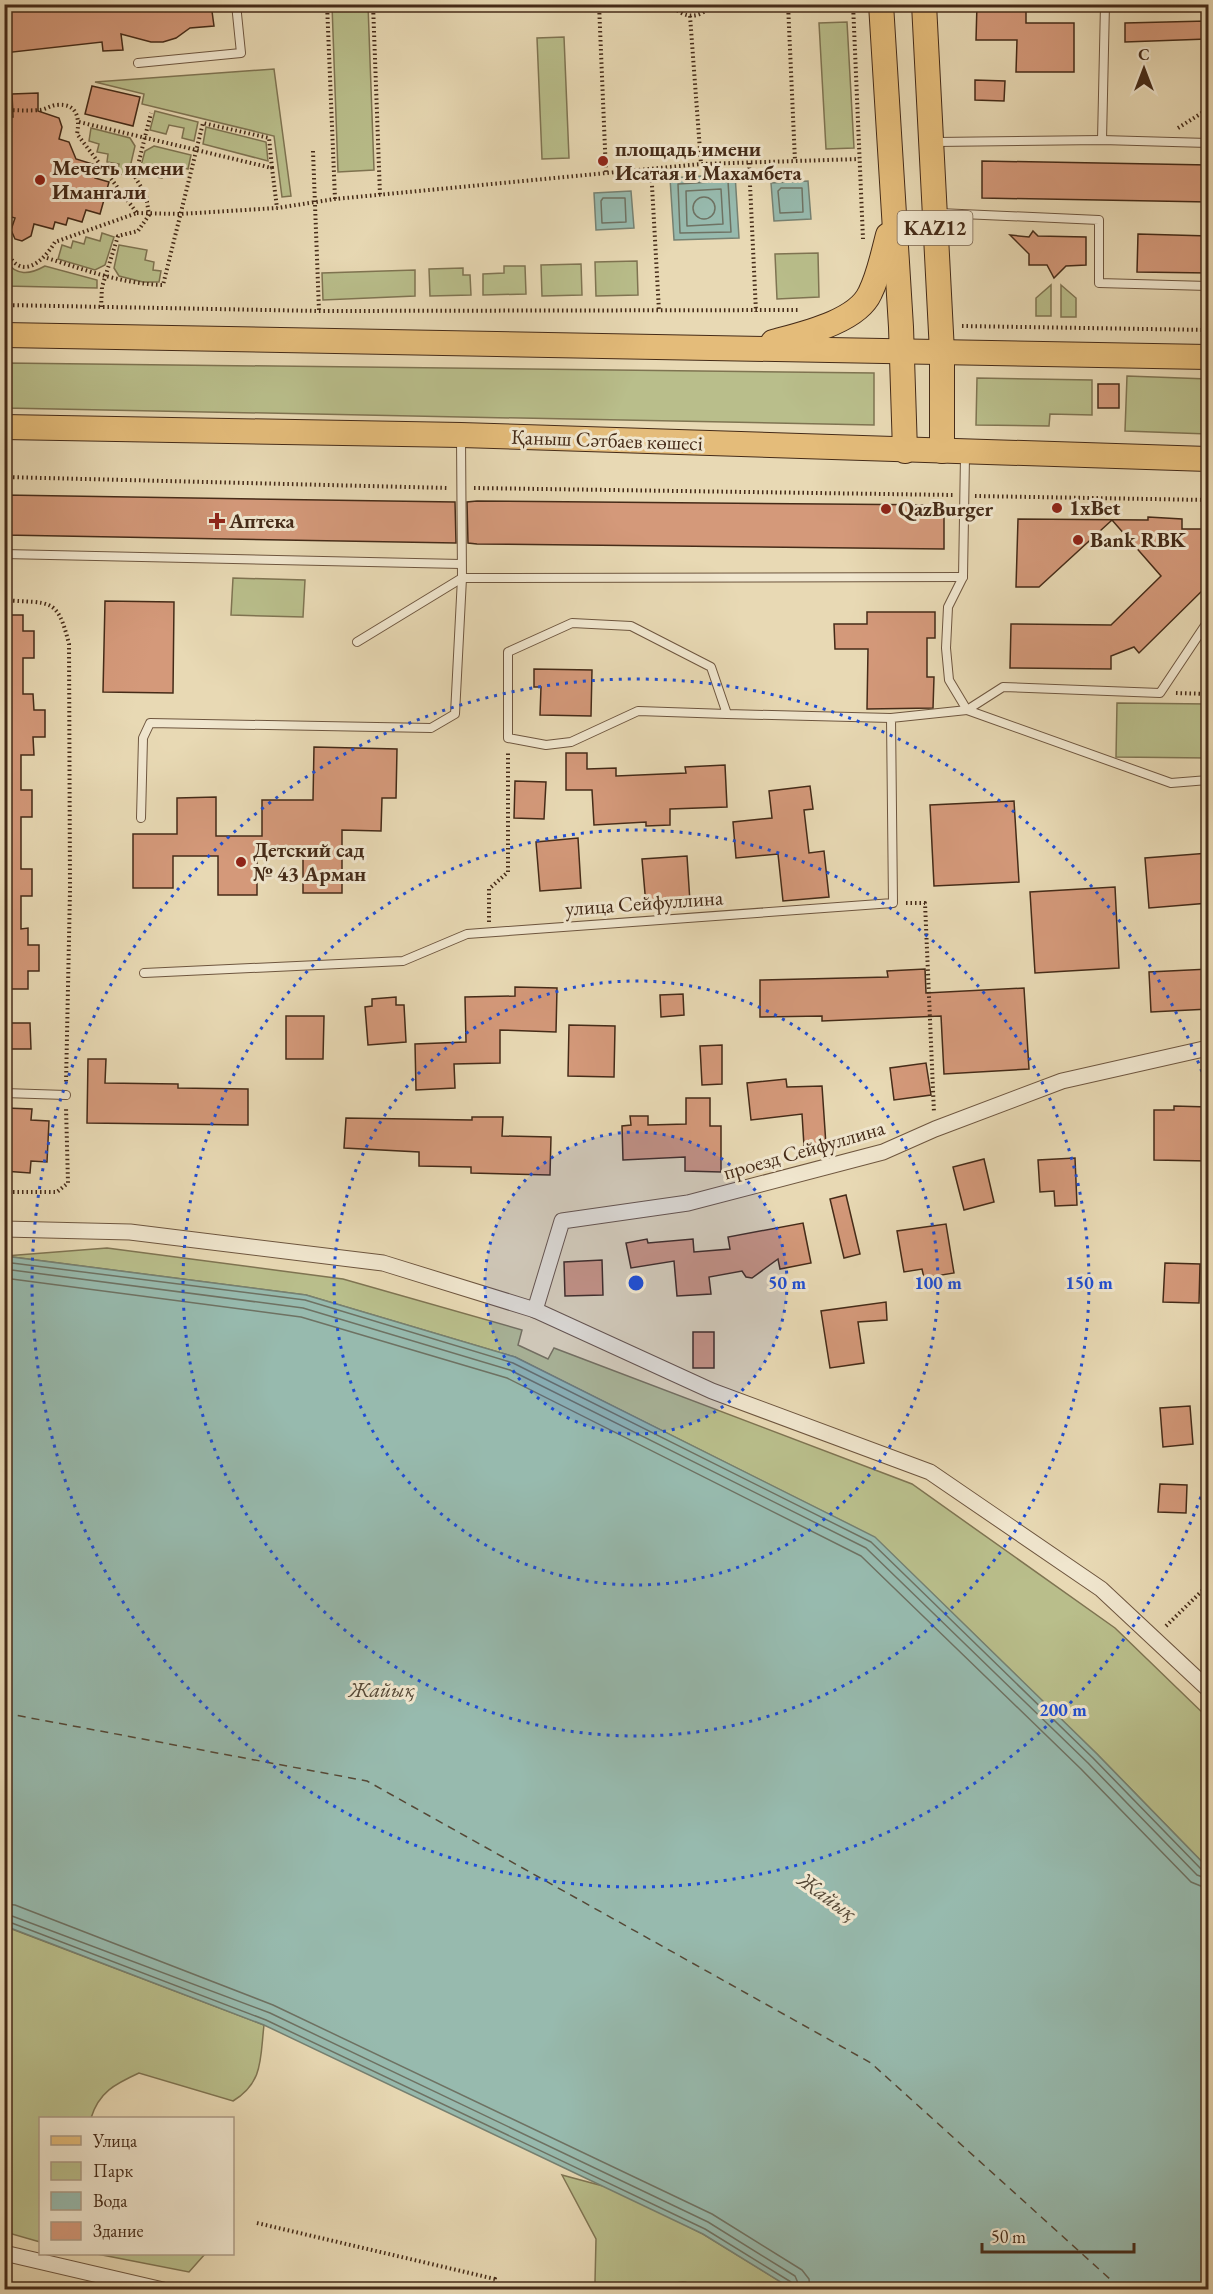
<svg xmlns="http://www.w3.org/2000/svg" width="1213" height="2294" font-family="'EB Garamond',serif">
<rect width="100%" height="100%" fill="#e8d9b4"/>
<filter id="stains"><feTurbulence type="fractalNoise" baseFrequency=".00333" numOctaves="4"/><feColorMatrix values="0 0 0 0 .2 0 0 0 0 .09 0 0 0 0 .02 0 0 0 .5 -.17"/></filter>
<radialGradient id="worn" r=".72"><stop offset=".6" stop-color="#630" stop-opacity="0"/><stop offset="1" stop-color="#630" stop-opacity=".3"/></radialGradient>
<g fill="#b9be8b" stroke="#7f7452" stroke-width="1.5">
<polygon points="332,5 368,5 374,170 338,172"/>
<polygon points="847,22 854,148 826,149 819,23"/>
<polygon points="564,37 569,158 542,159 537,38"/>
<polygon points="274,69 291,196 282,197 274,136 142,104 144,94 95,82"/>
<polygon points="155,111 198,122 194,141 182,138 184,128 169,125 166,134 150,130"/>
<polygon points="206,127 266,142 268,161 203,144"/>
<polygon points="91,128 130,138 135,146 128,176 117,173 119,164 107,162 108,154 97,152 99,144 89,141"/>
<polygon points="154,146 191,155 188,169 177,166 175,173 164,170 162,178 139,173 145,151"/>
<polygon points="102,233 114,237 105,265 95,270 58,259 62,245 71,248 73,241 84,244 86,237 100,241"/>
<polygon points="119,245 147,250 145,260 154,262 153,270 161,271 159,282 143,282 119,276 114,268"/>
<polygon points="818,253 819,297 777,299 775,254"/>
<path d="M5,261C17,276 29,275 45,266L97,280V288L5,286Z"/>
<polygon points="637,261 638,295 596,296 595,262"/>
<polygon points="581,264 582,295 542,296 541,265"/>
<polygon points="504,266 525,266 526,294 483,295 483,274 504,273"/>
<polygon points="463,268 463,275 470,275 471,295 430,296 429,269"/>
<polygon points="415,270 415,296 323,300 322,273"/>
<polygon points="1051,285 1051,316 1036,316 1036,298"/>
<polygon points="1061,285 1076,298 1076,317 1061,317"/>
<polygon points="5,363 874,373 874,425 5,408"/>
<polygon points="1127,376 1208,379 1208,434 1125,431"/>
<polygon points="977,378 1092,380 1092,415 1050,414 1049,426 976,425"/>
<polygon points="233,578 305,580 303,617 231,615"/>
<polygon points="1117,703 1208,704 1208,758 1116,757"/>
<polygon points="107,1248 343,1279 522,1330 518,1345 548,1359 554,1348 912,1484 1115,1628 1208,1718 1208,1868 1097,1754 874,1537 515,1357 306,1295 5,1256"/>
<path d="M4,1926L264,2025C260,2058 264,2082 233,2101L139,2073C115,2084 99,2092 91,2118H40V2242L5,2232Z"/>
<path d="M562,2175L614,2189L703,2234L792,2289H703C691,2283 679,2277 669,2289H598L595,2282L596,2239Z"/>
<polygon points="97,2254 205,2254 189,2272"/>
</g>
<g fill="#97baae" stroke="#768172" stroke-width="1.5">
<polygon points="735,174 739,238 674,240 670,178"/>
<polygon points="808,181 811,219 774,221 771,183"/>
<polygon points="631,191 634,228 596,230 594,193"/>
<polygon points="4,1256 306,1295 515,1357 875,1537 1097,1754 1208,1868 1208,2289 792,2289 703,2234 264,2025 5,1926"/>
</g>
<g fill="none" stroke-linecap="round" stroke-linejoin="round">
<g stroke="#6e7263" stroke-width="1.5">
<polygon points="728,181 731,232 680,233 678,184"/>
<polygon points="781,188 802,188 803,212 780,213 778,191"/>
<polygon points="721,189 723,224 687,226 686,191"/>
<circle cx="704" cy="208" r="11"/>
<polygon points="603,198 625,198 626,222 602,223 601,201"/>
<polyline points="4,1262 305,1300 513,1363 871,1542 1093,1758 1202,1870 1208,1872"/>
<polyline points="4,1269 303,1308 510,1370 866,1548 1088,1763 1197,1875 1208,1879"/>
<polyline points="4,1278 301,1317 507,1378 861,1556 1081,1769 1191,1882 1208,1889"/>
<polyline points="4,1904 15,1905 273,2005 712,2214 802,2270 809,2279 810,2290"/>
<polyline points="4,1913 270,2013 708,2222 795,2276 801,2290"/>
<polyline points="4,1920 266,2020 705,2229 791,2282 794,2290"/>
</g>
<polyline stroke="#554836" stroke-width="1.5" stroke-dasharray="8 6" stroke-linecap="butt" points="4,1713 367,1781 871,2063 1122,2290"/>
</g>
<g fill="#d4997a" stroke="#452b18" stroke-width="1.5">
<polygon points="4,4 211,4 214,26 190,28 176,38 163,42 151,42 121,34 123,50 103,51 102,42 4,53"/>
<polygon points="977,4 1026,4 1026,23 1074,23 1074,72 1016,72 1017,40 976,40"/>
<polygon points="1207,21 1207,39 1125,42 1125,23"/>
<polygon points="975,80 1005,81 1004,101 975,100"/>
<polygon points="92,86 140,97 133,126 85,114"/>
<polygon points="38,93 38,111 59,118 62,127 59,139 69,142 76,159 99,166 95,178 109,182 100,214 86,210 82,222 68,218 66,225 55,222 53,229 34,224 31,236 22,241 15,239 11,230 15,218 4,215 4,117 13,117 12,94"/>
<polygon points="982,161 1209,165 1209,202 982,198"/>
<polygon points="1033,231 1038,236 1086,237 1086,265 1066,266 1054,278 1047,265 1029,265 1029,254 1010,235 1029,237"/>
<polygon points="1138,234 1209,236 1209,273 1137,272"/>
<rect x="1098" y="384" width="21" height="24"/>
<polygon points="4,495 455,502 456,543 4,535"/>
<polygon points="477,501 944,505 944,549 477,544 468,543 467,502"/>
<polygon points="1148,517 1182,519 1182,529 1202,529 1204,549 1209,549 1209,584 1139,653 1134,647 1111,656 1111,669 1010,668 1011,624 1111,625 1161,576 1112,520 1039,587 1016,587 1018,519 1148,520"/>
<polygon points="105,601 174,602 173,693 103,692"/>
<polygon points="867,612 935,612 935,638 927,638 927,677 934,677 933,708 867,709 868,649 835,649 834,624 867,624"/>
<polygon points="4,615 23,615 23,631 34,631 34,658 23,658 23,694 33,694 34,710 45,710 45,737 33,737 34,755 21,755 21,790 32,790 32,817 21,817 21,869 32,869 32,896 21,896 21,929 28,928 28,945 39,945 39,971 28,971 28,989 4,989"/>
<polygon points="534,669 592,670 591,716 540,715 541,687 534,687"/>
<polygon points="314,747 397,749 396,798 382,798 381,831 342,830 342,893 303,893 303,857 257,857 257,895 218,895 218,856 173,856 173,888 133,888 133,834 177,834 177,798 216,797 216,836 262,836 262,800 313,800"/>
<polygon points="566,753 587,753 587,769 616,768 616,776 686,773 685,767 725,765 727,807 670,809 670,825 646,826 646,822 594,825 592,790 566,790"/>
<polygon points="515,781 546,782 544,819 514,818"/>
<polygon points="810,786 813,809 804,810 809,853 824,851 829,897 783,901 778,854 736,858 733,822 772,818 769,791"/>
<polygon points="1014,801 1019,882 934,886 930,805"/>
<polygon points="578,838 581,888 540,891 536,842"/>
<polygon points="1209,853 1209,903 1149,908 1145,858"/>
<polygon points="687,856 690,902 646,905 642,859"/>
<polygon points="1115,887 1119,968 1035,973 1030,892"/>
<polygon points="925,969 926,993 1024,988 1029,1069 944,1074 941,1016 822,1021 822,1016 760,1017 760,980 888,977 887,971"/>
<polygon points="1209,969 1209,1009 1151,1012 1149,972"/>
<polygon points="515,987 557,988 556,1032 500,1030 500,1063 454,1064 455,1088 416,1090 415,1044 466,1042 465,997 515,996"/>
<polygon points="683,994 684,1015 661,1017 660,995"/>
<polygon points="396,997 396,1005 404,1005 406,1042 368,1045 365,1007 372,1006 372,999"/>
<polygon points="286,1016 324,1016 323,1059 286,1059"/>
<polygon points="4,1023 30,1023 31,1049 4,1049"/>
<polygon points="569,1025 615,1026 614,1077 568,1076"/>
<polygon points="722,1045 722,1084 702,1085 700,1046"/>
<polygon points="88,1059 106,1059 105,1083 178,1084 178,1088 248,1089 248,1125 87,1123"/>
<polygon points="926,1063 931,1095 894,1100 890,1068"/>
<polygon points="786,1079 787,1087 822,1086 826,1145 804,1146 802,1114 751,1120 747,1083"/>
<polygon points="686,1098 710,1098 710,1126 721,1126 721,1172 685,1171 685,1157 623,1160 622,1126 631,1125 630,1116 648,1116 648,1125 686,1124"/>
<polygon points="1174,1106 1209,1107 1209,1161 1154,1160 1154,1110 1174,1110"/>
<polygon points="6,1108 32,1109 31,1120 49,1121 47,1162 31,1161 30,1173 4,1171"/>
<polygon points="472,1117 503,1117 502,1136 551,1137 550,1175 471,1173 471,1167 419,1166 419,1152 344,1148 346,1118 472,1120"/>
<polygon points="1075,1158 1077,1205 1055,1206 1054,1191 1040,1192 1038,1160"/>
<polygon points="984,1159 994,1202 964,1210 953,1167"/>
<polygon points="846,1195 860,1254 844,1258 830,1199"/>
<polygon points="803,1223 811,1263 780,1269 778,1259 752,1278 746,1277 742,1271 709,1277 711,1294 677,1296 674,1261 631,1268 626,1243 647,1239 648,1243 693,1239 694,1252 730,1249 728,1237"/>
<polygon points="946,1224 954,1273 924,1278 922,1269 904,1272 897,1231"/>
<polygon points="602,1260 603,1295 565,1296 564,1262"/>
<polygon points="1165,1263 1200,1264 1199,1303 1163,1302"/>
<polygon points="886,1302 887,1320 858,1322 864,1363 830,1368 821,1311"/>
<rect x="693" y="1332" width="21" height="36"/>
<polygon points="1190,1406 1193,1444 1163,1447 1160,1408"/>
<polygon points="1160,1484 1187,1485 1186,1513 1158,1512"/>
</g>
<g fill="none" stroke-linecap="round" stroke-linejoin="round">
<g stroke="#6e563f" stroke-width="10">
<g id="lane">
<polyline points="138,63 241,53 236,4"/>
<polyline points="1102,140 1105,4"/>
<polyline points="936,142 1102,140 1208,143"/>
<polyline points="939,213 1099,220 1099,283 1208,286"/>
<polyline points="965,456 963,577 948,607 946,648 949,680 967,710 1171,783 1208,780"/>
<polyline points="4,554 461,564"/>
<polyline points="357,642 462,578 963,577"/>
<polyline points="727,714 638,711 571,742 546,745 508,738 508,652 572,623 631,626 711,667 727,714 891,718"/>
<polyline points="141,818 143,738 150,723 431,728 455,714 462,578 461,437"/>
<polyline points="144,973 403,961 467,934 893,903 891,718 967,710 1003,687 1160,693 1208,621"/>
<polyline points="4,1093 66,1095"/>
</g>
</g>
<g stroke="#6e563f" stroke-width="17">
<g id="street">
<polyline points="4,1229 130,1232 383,1263 535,1310 712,1391 930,1472 1101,1589 1208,1689"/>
<polyline points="535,1310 562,1221 688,1203 883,1152 935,1129 1062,1081 1208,1048"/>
<polyline points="4,2253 163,2290"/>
</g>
</g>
<g stroke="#452b18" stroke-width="26">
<g id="primary">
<polyline points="881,4 901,327 905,451"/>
<polyline points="924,4 942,352 942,451"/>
<polyline points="4,335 1208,357"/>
<path d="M773,342C802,334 857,322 870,293C879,275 883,254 888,235"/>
<polyline points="4,427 461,435 1208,459"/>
</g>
</g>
<g stroke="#452b18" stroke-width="4" stroke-dasharray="1.5 3" stroke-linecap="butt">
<polyline points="327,4 335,199"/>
<polyline points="373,4 380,195"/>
<polyline points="599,4 606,173"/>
<path d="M671,4C683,19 700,20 712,4"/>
<polyline points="788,4 795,161"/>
<polyline points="853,4 863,239"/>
<polyline points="373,8 479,4"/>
<polyline points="690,16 701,164"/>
<path d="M4,110C16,110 27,111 39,110C45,110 51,105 57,105C77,103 80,118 77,134L137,213L55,242C48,254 28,279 12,260C9,256 9,252 4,248"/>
<polyline points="79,122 272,168 277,208"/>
<polyline points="1178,128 1208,109"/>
<polyline points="313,151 319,311"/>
<polyline points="749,163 756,312"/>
<polyline points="651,168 659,311"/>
<polyline points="137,213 180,214 277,208 335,199 701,164 859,159"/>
<path d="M47,258C85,270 123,284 163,285L203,123L269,138L272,168"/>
<polyline points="4,305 319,311 799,310"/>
<polyline points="101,307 102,287 118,236 138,231 149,215 146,195 135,177 151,113"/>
<polyline points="962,326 1208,330"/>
<polyline points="4,477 449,488"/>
<polyline points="474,488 953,495"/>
<polyline points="975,496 1208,500"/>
<path d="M4,600C51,604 57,596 69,644L70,890L66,1084"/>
<polyline points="1176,693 1208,694"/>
<polyline points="906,903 925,903 934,1113"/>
<polyline points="489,922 489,889 508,872 508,751"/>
<polyline points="4,1192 57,1192 68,1183 66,1107"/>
<polyline points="1166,1626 1208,1585"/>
<polyline points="257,2223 495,2279 493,2290"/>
</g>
<use href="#lane" stroke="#f0e6ce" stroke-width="8"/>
<use href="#street" stroke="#f0e6ce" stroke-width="15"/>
<use href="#primary" stroke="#e4bc7a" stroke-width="24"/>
</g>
<circle cx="636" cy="1283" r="151" fill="#1d4ed8" fill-opacity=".12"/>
<g fill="none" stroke="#1d4ed8" stroke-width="3" stroke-dasharray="3 6">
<circle cx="636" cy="1283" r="151"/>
<circle cx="636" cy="1283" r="302"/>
<circle cx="636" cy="1283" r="453"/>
<path d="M1207 1480A604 604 0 1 1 1207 1086"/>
</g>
<g fill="#8f2418" stroke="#f0e6ce" stroke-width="2">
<circle cx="603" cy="161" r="6"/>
<circle cx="40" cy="180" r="6"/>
<circle cx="1057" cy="508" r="6"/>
<circle cx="886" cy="509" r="6"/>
<path d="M214 512h6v6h6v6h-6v6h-6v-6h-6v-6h6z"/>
<circle cx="1078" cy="540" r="6"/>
<circle cx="241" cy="862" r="6"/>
</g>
<g text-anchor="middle" stroke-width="6" stroke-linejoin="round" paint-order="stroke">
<rect fill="#f0e6ce" stroke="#78634f" stroke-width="1.5" x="897.5" y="211" width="75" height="34" rx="4.5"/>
<g font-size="20" font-weight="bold" fill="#452b18">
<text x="935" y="235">KAZ12</text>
</g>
<g font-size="21" font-weight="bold" fill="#452b18" stroke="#f0e6ce" text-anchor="start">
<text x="615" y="156">площадь имени<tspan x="615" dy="24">Исатая и Махамбета</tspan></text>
<text x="52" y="175">Мечеть имени<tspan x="52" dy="24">Имангали</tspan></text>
<text x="1069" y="515">1xBet</text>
<text x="898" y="516">QazBurger</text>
<text x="229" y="528">Аптека</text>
<text x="1090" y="547">Bank RBK</text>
<text x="253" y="857">Детский сад<tspan x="253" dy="24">№ 43 Арман</tspan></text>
</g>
<g font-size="21" fill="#452b18" stroke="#f0e6ce">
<text transform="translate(607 440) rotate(2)" y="7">Қаныш Сәтбаев көшесі</text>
<text transform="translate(644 903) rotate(-4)" y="7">улица Сейфуллина</text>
<text transform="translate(804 1150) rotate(-16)" y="7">проезд Сейфуллина</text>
</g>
<g font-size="22" font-style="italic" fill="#554836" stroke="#f0e6ce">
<text x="382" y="1697">Жайық</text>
<text transform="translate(828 1896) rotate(36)" y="8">Жайық</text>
</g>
</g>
<circle cx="636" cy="1283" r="9" fill="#1d4ed8" stroke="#f0e6ce" stroke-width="3"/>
<g font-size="18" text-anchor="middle" font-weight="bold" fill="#1d4ed8" stroke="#f0e6ce" stroke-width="6" stroke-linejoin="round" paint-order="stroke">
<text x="787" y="1289">50 m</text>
<text x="938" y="1289">100 m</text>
<text x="1089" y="1289">150 m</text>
<text x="1063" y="1716">200 m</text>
</g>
<rect width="1213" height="2294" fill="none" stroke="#e8d9b4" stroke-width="24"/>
<rect x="6" y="6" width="1201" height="2282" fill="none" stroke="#452b18" stroke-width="3"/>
<rect x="12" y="12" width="1189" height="2270" fill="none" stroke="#452b18" stroke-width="1.5"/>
<rect x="39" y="2117" width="195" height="138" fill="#f0e6ce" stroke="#ac9b85" stroke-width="1.5"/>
<rect x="51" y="2136" width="30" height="9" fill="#e4bc7a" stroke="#ac9b85" stroke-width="1.5"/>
<text x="93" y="2147" font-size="18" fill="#452b18">Улица</text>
<rect x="51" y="2162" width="30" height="18" fill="#b9be8b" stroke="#ac9b85" stroke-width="1.5"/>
<text x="93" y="2177" font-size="18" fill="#452b18">Парк</text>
<rect x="51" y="2192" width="30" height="18" fill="#97baae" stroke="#ac9b85" stroke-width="1.5"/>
<text x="93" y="2207" font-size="18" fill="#452b18">Вода</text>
<rect x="51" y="2222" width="30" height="18" fill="#d4997a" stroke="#ac9b85" stroke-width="1.5"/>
<text x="93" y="2237" font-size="18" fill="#452b18">Здание</text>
<g transform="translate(1144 69)" stroke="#f0e6ce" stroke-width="4.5" paint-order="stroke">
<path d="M0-4.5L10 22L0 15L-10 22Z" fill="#452b18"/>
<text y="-9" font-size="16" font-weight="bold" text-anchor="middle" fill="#452b18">С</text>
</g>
<path d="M982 2243v9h152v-9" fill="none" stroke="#452b18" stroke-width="3"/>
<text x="991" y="2243" font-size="18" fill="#452b18" stroke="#f0e6ce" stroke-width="4.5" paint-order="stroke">50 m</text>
<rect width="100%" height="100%" filter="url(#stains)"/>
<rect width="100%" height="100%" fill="url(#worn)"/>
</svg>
